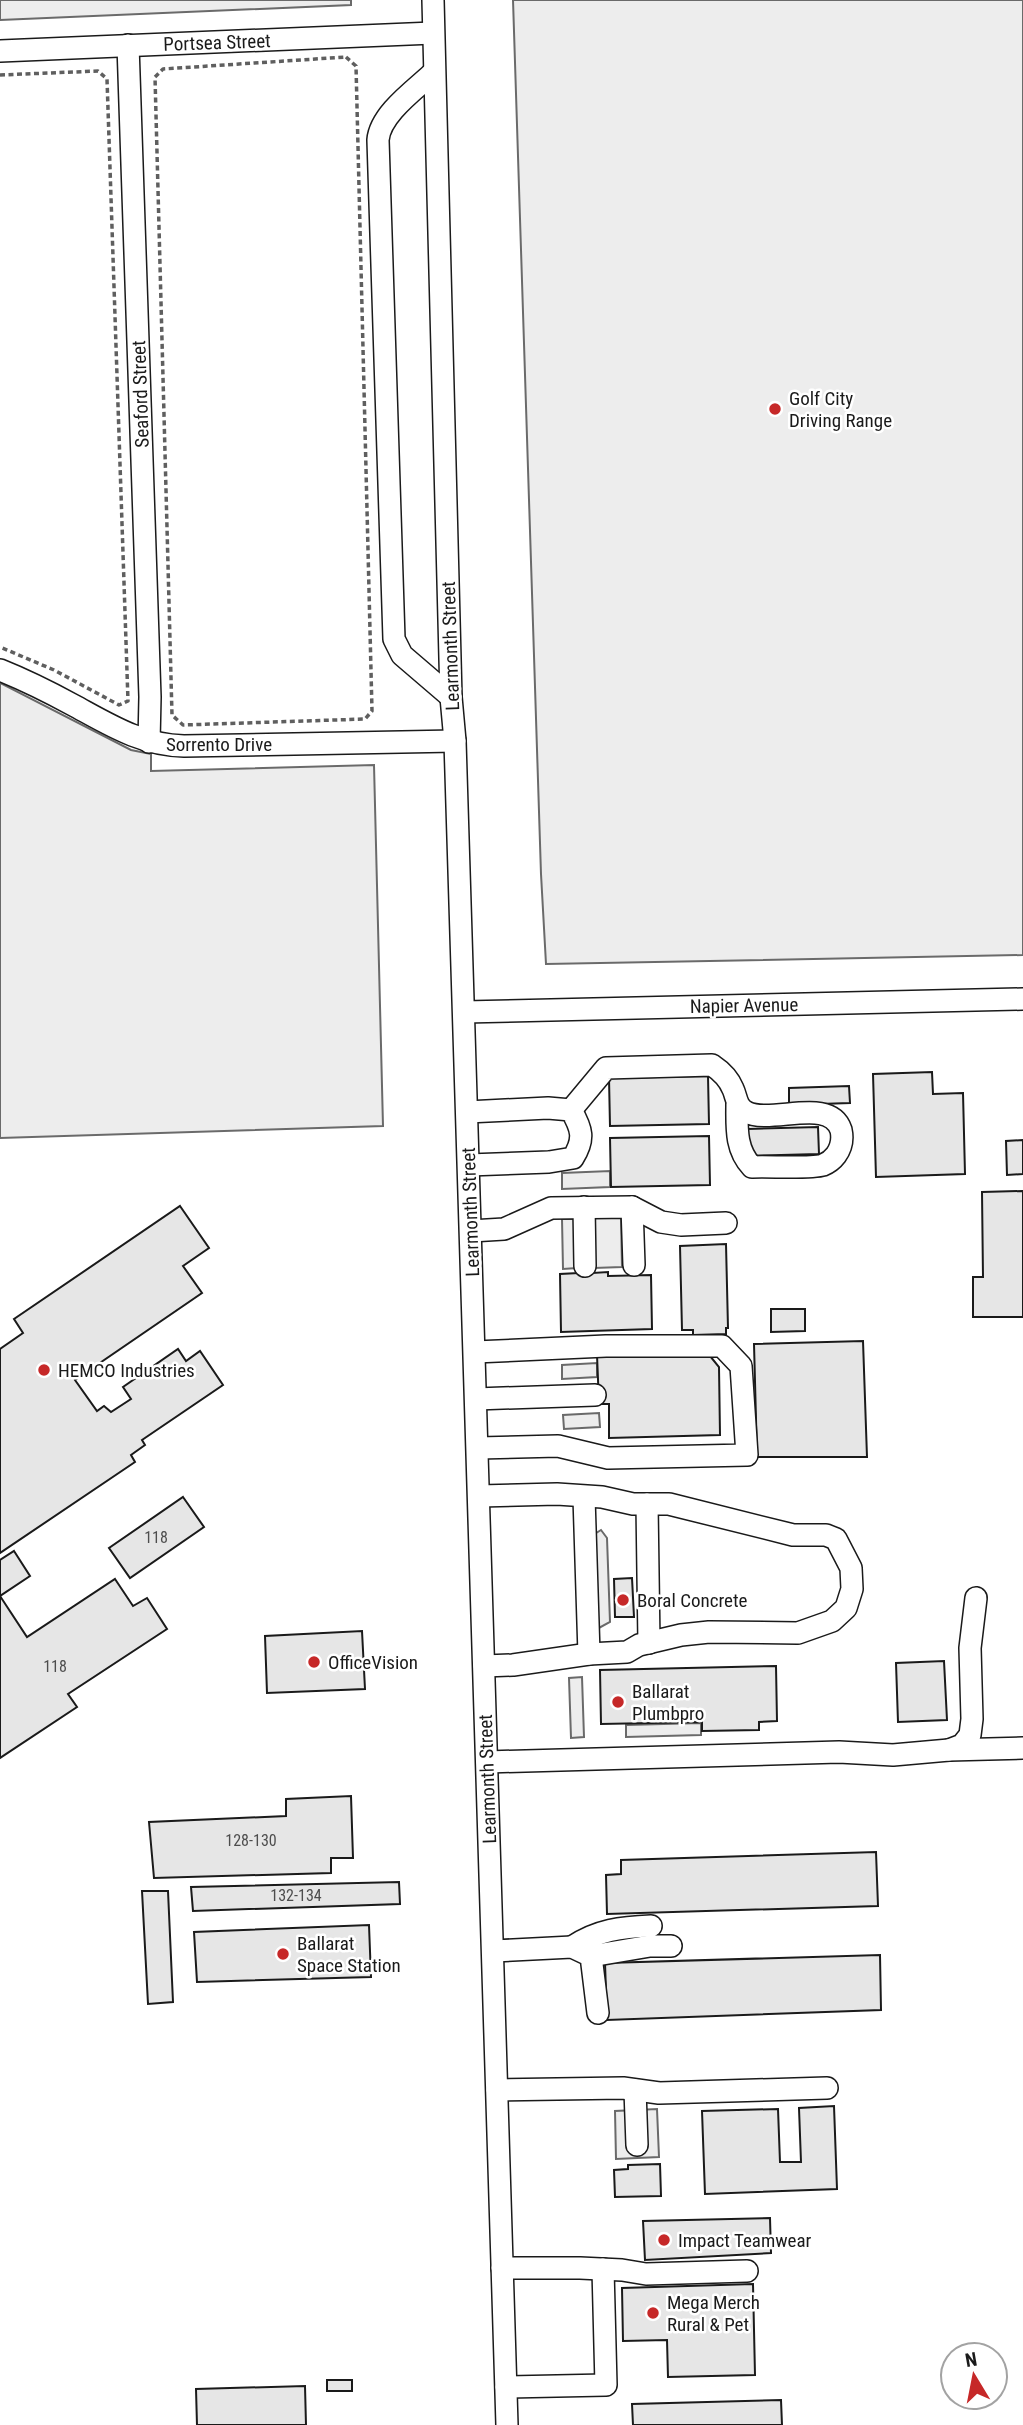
<svg xmlns="http://www.w3.org/2000/svg" width="1023" height="2425" font-family="'Roboto Condensed',sans-serif">
<rect width="100%" height="100%" fill="#fff"/>
<g fill="#ededed" stroke="#6a6a6a" stroke-width="2">
<polygon points="0,0 351,0 351,5 0,20"/>
<polygon points="513,0 1023,0 1023,955 546,964 541,874"/>
<polygon points="0,683 131,750 151,754 151,771 374,765 383,1126 0,1138"/>
<polygon points="610,1171 610,1187 562,1189 562,1173"/>
<polygon points="593,1218 621,1218 622,1267 594,1268"/>
<polygon points="562,1219 576,1219 577,1268 563,1269"/>
<polygon points="597,1363 597,1377 562,1379 562,1365"/>
<polygon points="599,1413 600,1427 564,1429 563,1415"/>
<polygon points="601,1530 607,1538 610,1622 597,1629 593,1535"/>
<polygon points="582,1677 584,1737 571,1738 569,1678"/>
<polygon points="701,1723 701,1735 626,1737 626,1725"/>
<polygon points="657,2109 659,2157 616,2159 615,2111"/>
</g>
<g fill="#e6e6e6" stroke="#1a1a1a" stroke-width="2">
<polygon points="932,1072 933,1094 963,1093 965,1174 876,1177 873,1074"/>
<polygon points="708,1076 709,1124 610,1126 609,1078"/>
<polygon points="849,1086 850,1103 789,1105 789,1088"/>
<polygon points="818,1127 819,1154 748,1156 747,1129"/>
<polygon points="709,1136 710,1185 611,1187 610,1138"/>
<polygon points="1023,1140 1023,1174 1007,1175 1006,1141"/>
<polygon points="1023,1191 1023,1317 973,1317 973,1277 983,1277 982,1192"/>
<polygon points="180,1206 209,1248 183,1266 202,1293 75,1380 97,1411 104,1406 111,1412 131,1399 123,1387 178,1349 186,1361 200,1351 223,1385 142,1440 145,1445 131,1455 135,1462 0,1553 0,1349 23,1333 14,1319"/>
<polygon points="726,1244 728,1328 726,1328 726,1334 693,1335 693,1330 682,1330 680,1246"/>
<polygon points="593,1270 593,1273 608,1272 608,1276 651,1275 652,1329 561,1332 560,1274 579,1273"/>
<polygon points="771,1309 805,1309 805,1331 771,1332"/>
<polygon points="863,1341 867,1457 757,1457 754,1344"/>
<polygon points="706,1351 719,1367 720,1435 609,1438 609,1404 599,1404 597,1355"/>
<polygon points="183,1497 204,1527 130,1578 109,1548"/>
<polygon points="14,1551 30,1576 0,1596 0,1560"/>
<polygon points="632,1578 634,1617 615,1617 614,1579"/>
<polygon points="115,1579 133,1606 147,1598 167,1629 68,1694 77,1707 0,1758 0,1596 27,1637"/>
<polygon points="362,1631 365,1689 267,1693 265,1636"/>
<polygon points="944,1661 947,1720 898,1722 896,1663"/>
<polygon points="776,1666 777,1721 759,1722 759,1730 702,1731 702,1722 601,1724 600,1670"/>
<polygon points="351,1796 353,1858 331,1858 331,1873 154,1878 149,1822 286,1816 286,1799"/>
<polygon points="876,1852 878,1906 607,1914 606,1875 621,1874 621,1860"/>
<polygon points="399,1882 400,1904 193,1911 191,1887"/>
<polygon points="142,1891 168,1891 173,2002 148,2004"/>
<polygon points="369,1925 371,1977 197,1982 194,1932"/>
<polygon points="880,1955 881,2010 607,2020 605,1963"/>
<polygon points="834,2106 837,2189 705,2194 702,2111 778,2109 780,2162 801,2162 799,2108"/>
<polygon points="660,2164 661,2196 615,2197 614,2170 628,2169 628,2165"/>
<polygon points="770,2218 771,2253 645,2260 643,2221"/>
<polygon points="753,2284 755,2375 668,2377 667,2340 623,2341 622,2288"/>
<rect x="327" y="2380" width="25" height="11"/>
<polygon points="305,2386 306,2425 197,2425 196,2389"/>
<polygon points="781,2400 782,2425 633,2425 632,2404"/>
</g>
<g fill="none" stroke-linecap="round" stroke-linejoin="round">
<g stroke="#1a1a1a" stroke-width="24">
<g id="minor">
<polyline points="433,0 451,697 455,741 507,2425"/>
<polyline points="128,45 150,697 149,742"/>
<polyline points="0,51 433,33"/>
<path d="M434,72C416,89 380,114 378,140L394,639L402,655L451,697"/>
<path d="M0,670C25,680 49,692 73,705C110,725 141,745 184,746L455,741"/>
<polyline points="464,1012 1023,999"/>
<path d="M571,1110L606,1068L712,1065C721,1071 729,1079 733,1089C737,1098 736,1106 746,1112C771,1125 830,1096 841,1130C843,1139 841,1148 836,1155C833,1159 828,1163 823,1165C810,1169 768,1166 752,1167C735,1149 737,1127 737,1104"/>
<path d="M467,1112L548,1108L571,1110C582,1129 585,1139 573,1158L549,1162L469,1165"/>
<polyline points="584,1207 585,1266"/>
<polyline points="632,1207 634,1265"/>
<polyline points="471,1231 504,1229 551,1208 632,1207 661,1222 681,1225 726,1223"/>
<polyline points="475,1352 606,1346 722,1346 741,1366 747,1455 608,1458 558,1446 478,1448"/>
<polyline points="476,1399 595,1395"/>
<polyline points="479,1496 557,1494 602,1497 633,1504 669,1504 793,1535 826,1535 836,1539 851,1568 852,1589 846,1608 832,1621 798,1633 709,1632 681,1635 639,1645 627,1652 589,1654 513,1665 484,1666"/>
<polyline points="584,1497 589,1654"/>
<polyline points="647,1504 649,1643"/>
<polyline points="949,1750 962,1745 970,1735 972,1719 970,1648 976,1598"/>
<polyline points="487,1762 839,1752 893,1755 949,1750 1023,1748"/>
<path d="M572,1947C597,1930 622,1927 651,1926"/>
<polyline points="493,1951 572,1947 591,1956 598,2013"/>
<polyline points="591,1956 650,1946 671,1946"/>
<polyline points="497,2090 623,2088 659,2093 827,2088"/>
<polyline points="635,2090 637,2145"/>
<polyline points="502,2268 580,2268 622,2270 646,2274 747,2271"/>
<polyline points="506,2387 606,2385 603,2269"/>
</g>
</g>
<g stroke="#5f5f5f" stroke-width="3.5" stroke-dasharray="5 3.5" stroke-linecap="butt">
<polygon points="346,57 356,66 372,711 365,719 183,725 172,715 155,77 163,69"/>
<polyline points="0,75 98,71 107,79 128,701 119,705 54,670 0,647"/>
</g>
<use href="#minor" stroke="#fff" stroke-width="21"/>
</g>
<g fill="#c62828" stroke="#fff" stroke-width="2.5">
<circle cx="775" cy="409" r="7"/>
<circle cx="44" cy="1370" r="7"/>
<circle cx="623" cy="1600" r="7"/>
<circle cx="314" cy="1662" r="7"/>
<circle cx="618" cy="1702" r="7"/>
<circle cx="283" cy="1954" r="7"/>
<circle cx="664" cy="2240" r="7"/>
<circle cx="653" cy="2313" r="7"/>
</g>
<g text-anchor="middle" stroke-width="5" stroke-linejoin="round" paint-order="stroke">
<g font-size="16" fill="#4d4d4d">
<text x="156" y="1543">118</text>
<text x="55" y="1672">118</text>
<text x="251" y="1846">128-130</text>
<text x="296" y="1901">132-134</text>
</g>
<g font-size="19" fill="#1a1a1a" stroke="#fff">
<text transform="translate(217 42) rotate(-2)" y="7">Portsea Street</text>
<text transform="translate(140 394) rotate(-92)" y="7">Seaford Street</text>
<text transform="translate(450 646) rotate(-92)" y="7">Learmonth Street</text>
<text x="219" y="751">Sorrento Drive</text>
<text transform="translate(744 1005) rotate(-1)" y="7">Napier Avenue</text>
<text transform="translate(470 1212) rotate(-92)" y="7">Learmonth Street</text>
<text transform="translate(487 1779) rotate(-92)" y="7">Learmonth Street</text>
</g>
<g font-size="19" fill="#1a1a1a" stroke="#fff" text-anchor="start">
<text x="789" y="405">Golf City<tspan x="789" dy="22">Driving Range</tspan></text>
<text x="58" y="1377">HEMCO Industries</text>
<text x="637" y="1607">Boral Concrete</text>
<text x="328" y="1669">OfficeVision</text>
<text x="632" y="1698">Ballarat<tspan x="632" dy="22">Plumbpro</tspan></text>
<text x="297" y="1950">Ballarat<tspan x="297" dy="22">Space Station</tspan></text>
<text x="678" y="2247">Impact Teamwear</text>
<text x="667" y="2309">Mega Merch<tspan x="667" dy="22">Rural &amp; Pet</tspan></text>
</g>
</g>
<g transform="translate(974 2376) rotate(350)"><circle r="33" fill="#ffffff" stroke="#a3a3a3" stroke-width="2"/>
<path d="M0-5L12 26L0 18L-12 26Z" fill="#c62828"/>
<text y="-10" font-size="19" font-weight="bold" text-anchor="middle" fill="#1a1a1a">N</text>
</g>
</svg>
